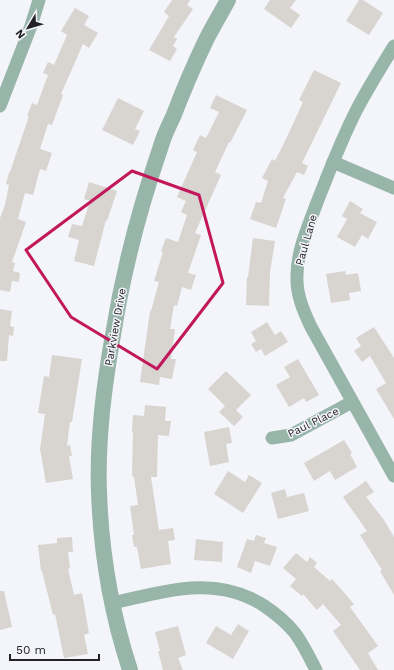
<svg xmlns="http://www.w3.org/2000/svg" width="394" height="670" font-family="'Work Sans',sans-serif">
<rect width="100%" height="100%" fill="#f4f5fa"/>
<g fill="#d8d4d0">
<polygon points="172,0 190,0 187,5 193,9 174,37 177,39 173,46 177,49 170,61 149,50 169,16 164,12"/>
<polygon points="270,0 296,0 290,8 300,15 291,28 264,9"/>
<polygon points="359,0 363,0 383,13 369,35 346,21"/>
<polygon points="75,8 89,16 84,25 98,33 89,48 83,44 61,94 63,95 52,125 48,124 40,149 52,153 46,171 40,169 33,195 25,193 18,219 26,222 12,262 15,263 13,271 20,273 19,282 12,281 10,292 0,290 0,218 5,205 9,185 6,184 9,172 10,172 29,116 27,116 32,103 37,105 48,75 43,73 48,62 54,65 67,35 61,31"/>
<polygon points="314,70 341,83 302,163 308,166 304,175 297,172 283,198 286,199 276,228 250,219 256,202 261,203 268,181 262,178 272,159 275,161 286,139 303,102 299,100"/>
<polygon points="216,95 247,110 230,143 229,142 215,172 221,175 195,233 201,235 188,273 196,275 191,290 182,287 177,306 174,305 170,329 175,329 171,359 176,359 172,379 160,377 159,385 140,382 150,311 151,311 159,282 154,281 163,252 161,251 166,238 178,242 187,215 181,212 186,201 177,197 197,152 193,150 200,135 206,138 219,112 210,108"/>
<polygon points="118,98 144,111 135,129 140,131 133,145 102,130"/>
<polygon points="89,182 117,191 107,221 106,220 94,266 74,261 79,240 68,237 72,224 82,226 90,201 84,199"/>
<polygon points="350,201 363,209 360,213 377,222 368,239 362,235 355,247 337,237 347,219 342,216"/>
<polygon points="253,238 275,241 270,272 269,306 246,305 247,277 248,277"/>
<polygon points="345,271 346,275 358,273 361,291 349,293 350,300 331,303 326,274"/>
<polygon points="0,309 12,311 10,326 14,327 13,336 9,335 7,361 0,361"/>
<polygon points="267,322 275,335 281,331 288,342 265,356 261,349 256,352 251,344 256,341 251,332"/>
<polygon points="374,327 394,358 394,419 376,389 386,383 370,356 362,362 354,351 361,346 356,338"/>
<polygon points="52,355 82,359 72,422 70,422 67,446 70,445 72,456 69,456 73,479 46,483 40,449 45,414 38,413 44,376 49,377"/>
<polygon points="298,359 319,395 306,402 304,398 289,407 276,385 290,377 284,367"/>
<polygon points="226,371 251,395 236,410 243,417 234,426 219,412 225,406 208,389"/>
<polygon points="145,405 166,407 165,421 171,421 169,436 158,435 157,477 151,477 159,530 173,528 175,540 168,541 171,564 141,569 137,547 134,547 132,535 134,535 130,506 138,505 134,477 132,476 133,432 132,432 133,415 144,416"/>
<polygon points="229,427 232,443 226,444 229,462 210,466 204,432"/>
<polygon points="344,440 352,453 350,454 357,467 335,480 330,471 314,481 304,463"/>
<polygon points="228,471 245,482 249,475 262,483 243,513 214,494"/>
<polygon points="366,481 374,492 366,497 384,520 394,537 394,595 380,571 382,570 360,535 367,531 343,497"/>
<polygon points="285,489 287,497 304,493 309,511 278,519 271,493"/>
<polygon points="256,535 266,538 264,543 277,547 270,566 255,561 251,573 237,567 247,539 254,541"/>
<polygon points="72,537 73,552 68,552 70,568 68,569 74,595 82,593 89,633 84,635 88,654 64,658 55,614 53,615 42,571 41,571 38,545 57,543 57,538"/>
<polygon points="196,539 223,542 222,562 194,560"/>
<polygon points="296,553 307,562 310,557 317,563 314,567 330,581 332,579 354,604 350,607 378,646 368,653 378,670 360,670 333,631 341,625 323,604 317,610 303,594 302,596 290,586 296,579 283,568"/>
<polygon points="0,591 4,591 12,627 0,630"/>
<polygon points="238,624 249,631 233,659 206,643 216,626 231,635"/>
<polygon points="178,626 186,655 178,658 183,670 163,670 158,651 160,651 155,632"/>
</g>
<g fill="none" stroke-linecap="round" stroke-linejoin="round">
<g stroke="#98b5aa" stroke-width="13">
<path d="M394,46C381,67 368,88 357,109C341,140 329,172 316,205C308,227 297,251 297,275C296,294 303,310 311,327L394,476"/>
<polyline points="0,106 31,26 39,0"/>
<polyline points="333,162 394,188"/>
<polyline points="272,438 291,435 352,402"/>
<path d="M112,603C164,592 214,574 263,605C275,613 286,622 295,633C303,644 310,658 316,670"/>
</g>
<path stroke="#98b5aa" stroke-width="16" d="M130,670C111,612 101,552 99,492C97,441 104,385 113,335C123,272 139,210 160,149C163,138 168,127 173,117C183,91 194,65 206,40C213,26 221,13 228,0"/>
</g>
<path fill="none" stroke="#c2185b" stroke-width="3" stroke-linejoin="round" d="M132,171L199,195L223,283L157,369L71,317L26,250Z"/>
<g text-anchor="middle" stroke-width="3" stroke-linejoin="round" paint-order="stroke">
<g font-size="11" fill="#222224" stroke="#f4f5fa">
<text transform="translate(306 240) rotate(-74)" y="4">Paul Lane</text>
<text transform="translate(115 327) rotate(-80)" y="4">Parkview Drive</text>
<text transform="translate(313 422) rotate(-26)" y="4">Paul Place</text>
</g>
</g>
<g transform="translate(28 28) rotate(232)" stroke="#f4f5fa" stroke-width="3" paint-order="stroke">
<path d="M0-3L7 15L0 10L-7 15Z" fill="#222224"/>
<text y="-6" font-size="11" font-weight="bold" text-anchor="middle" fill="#222224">N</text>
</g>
<path d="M10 654v6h89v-6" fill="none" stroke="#222224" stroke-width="2"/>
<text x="16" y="654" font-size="12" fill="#222224" stroke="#f4f5fa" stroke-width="3" paint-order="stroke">50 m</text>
</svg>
